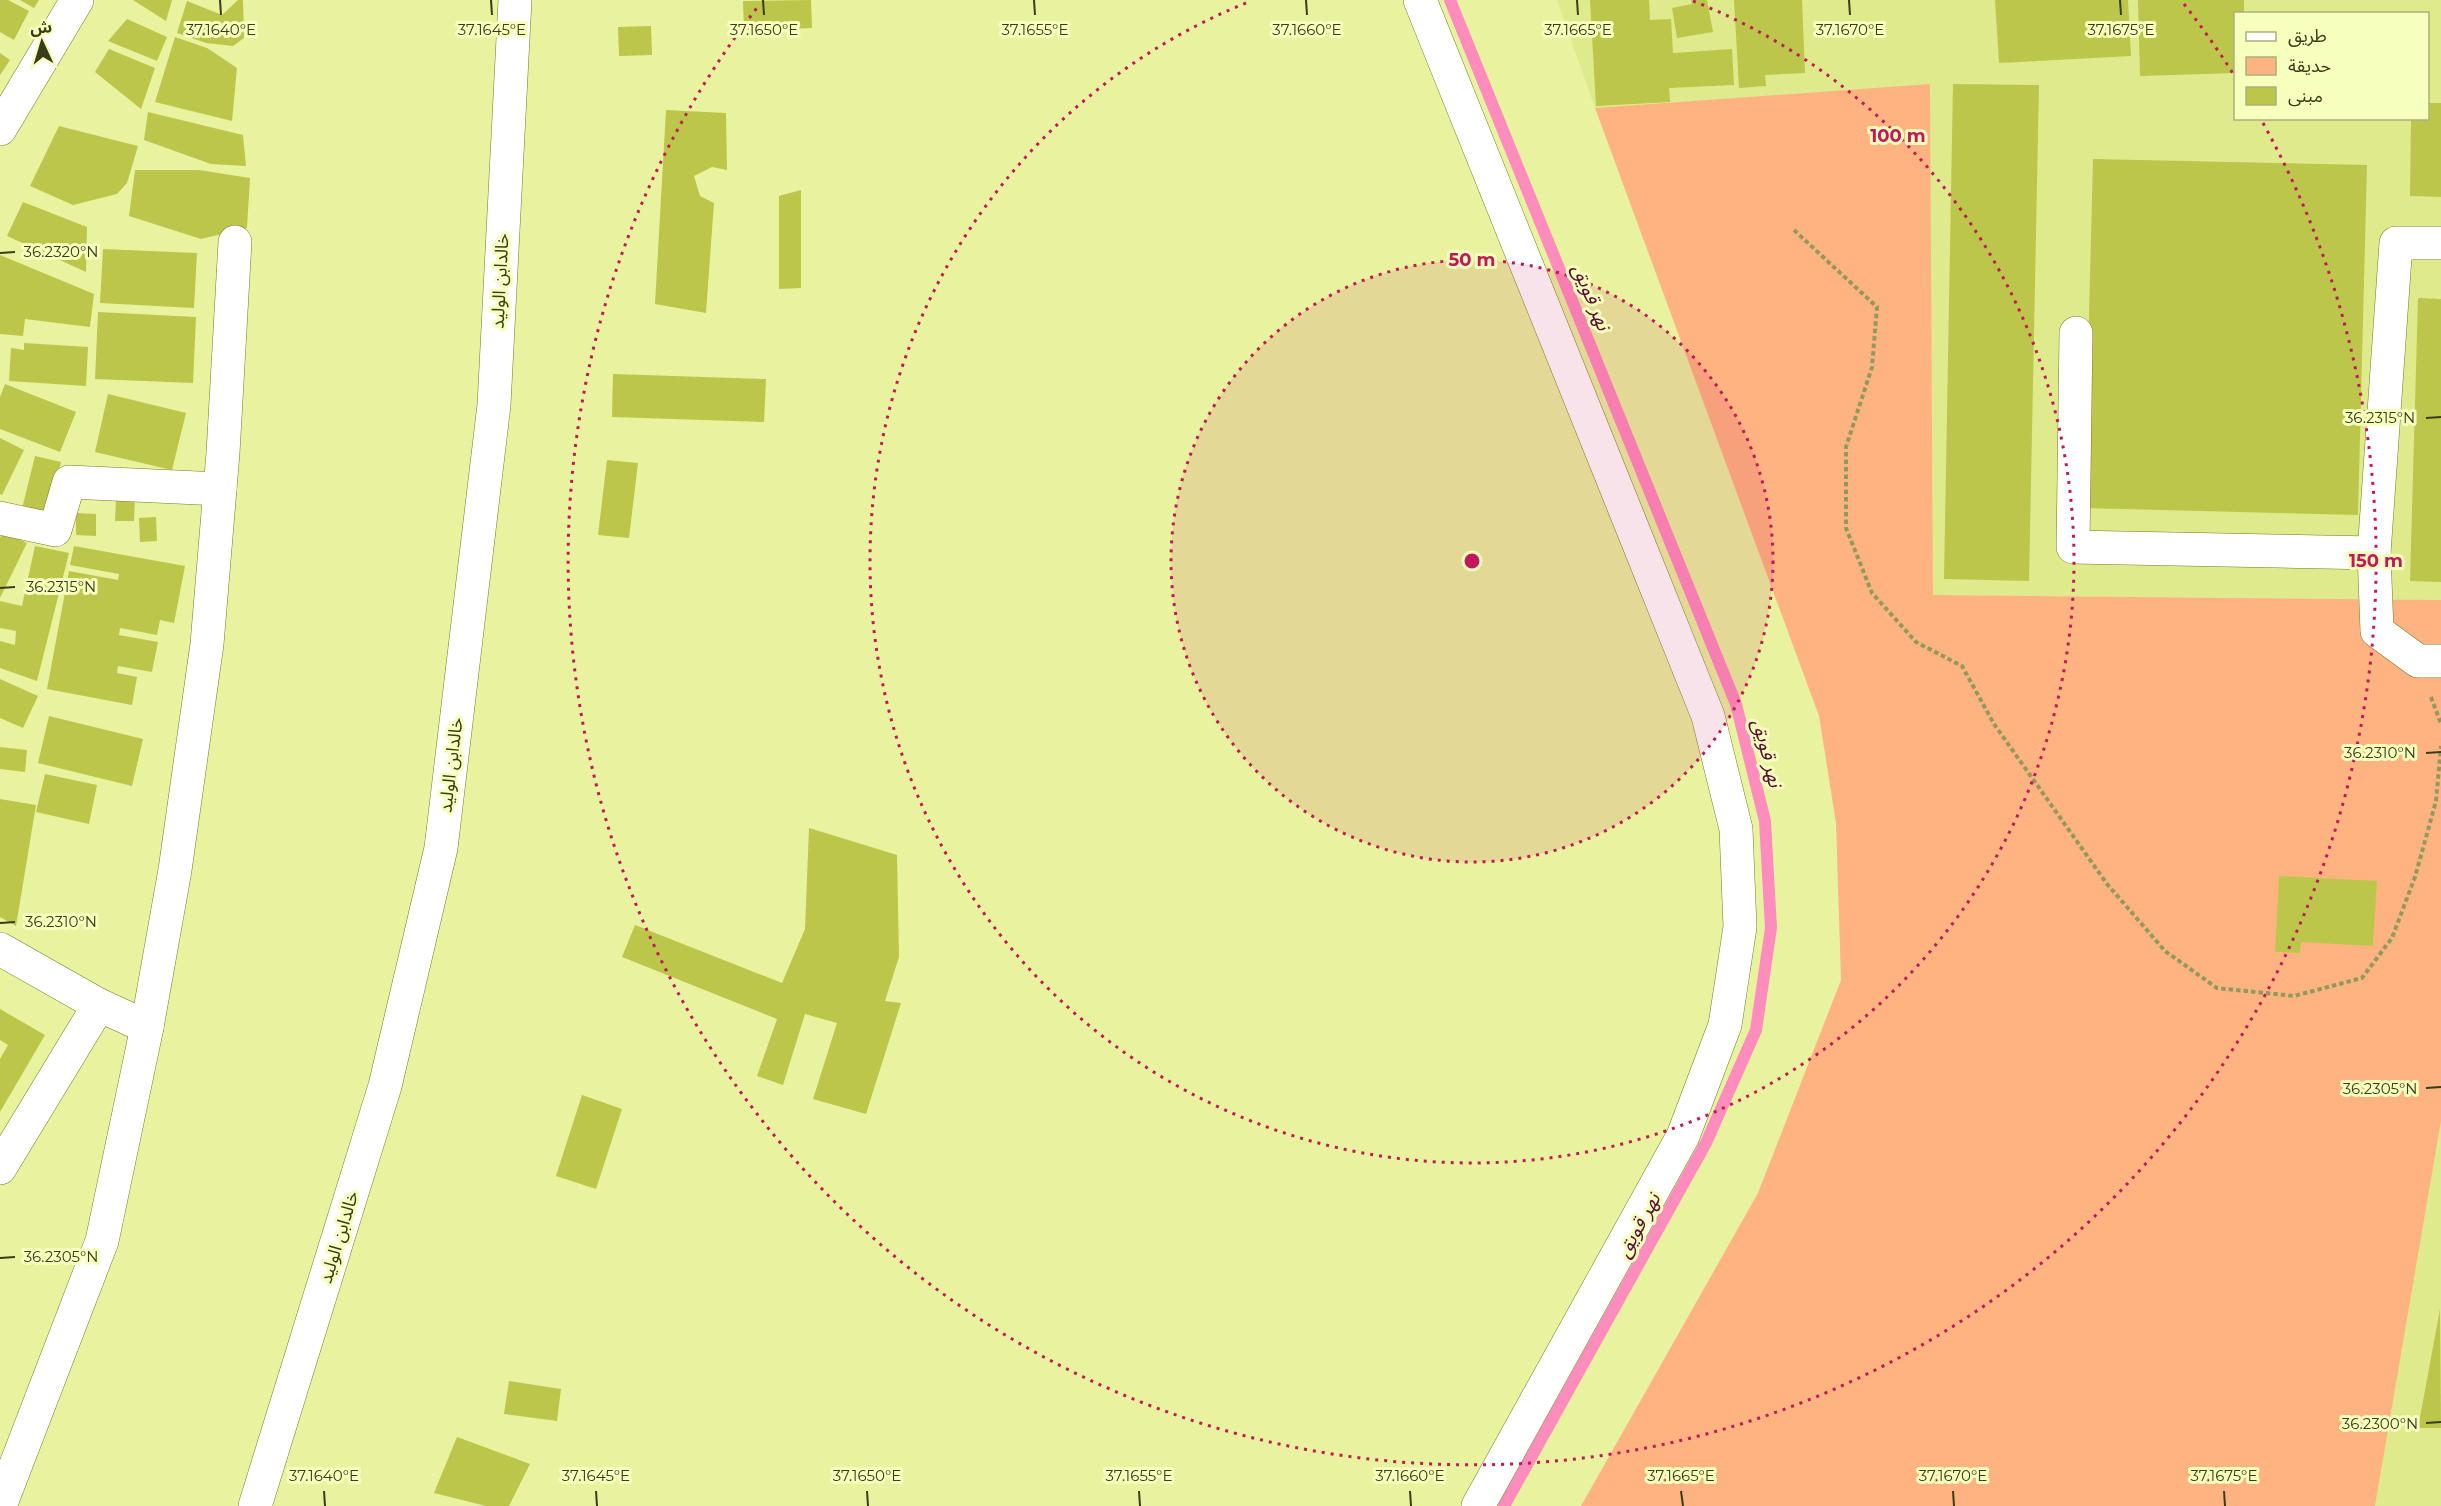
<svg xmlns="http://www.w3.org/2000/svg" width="2441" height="1506" font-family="Montserrat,'Noto Sans Arabic',sans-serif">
<rect width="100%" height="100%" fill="#e9f39f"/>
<g fill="#dfea8d" fill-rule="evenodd">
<path d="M1557,0H2441V600L1933,595L1929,85L1595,108ZM2236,14H2428V118H2236Z"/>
<polygon points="2441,1121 2441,1506 2375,1506"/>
</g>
<polygon fill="#feb381" points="1930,84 1933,595 2441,600 2441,1121 2375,1506 1581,1506 1758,1193 1841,980 1836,823 1819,716 1595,108"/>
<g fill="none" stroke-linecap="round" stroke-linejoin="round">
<polyline stroke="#fe8dbd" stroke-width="12" points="1450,0 1736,704 1765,821 1771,928 1756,1030 1706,1143 1504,1506"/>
</g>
<g fill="#bbc64b">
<polygon points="0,0 8,0 29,11 14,40 0,32"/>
<polygon points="20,0 39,0 34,8"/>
<polygon points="133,0 172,0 166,21"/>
<polygon points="238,0 243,0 244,38 233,46 206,43 177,33 187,1 222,15"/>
<polygon points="811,0 812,28 744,31 743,1"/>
<polygon points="1590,0 1649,0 1650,20 1671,19 1673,53 1732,49 1734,85 1669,88 1670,102 1596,106"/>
<polygon points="1691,0 1707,0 1713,32 1677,38 1672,8 1692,4"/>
<polygon points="1734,0 1802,0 1805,73 1765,75 1766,86 1739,88"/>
<polygon points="1995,0 2128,0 2131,56 1999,63"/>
<polygon points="2138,0 2244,0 2244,14 2236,14 2236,73 2140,76"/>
<polygon points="127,19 167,37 157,61 108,41"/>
<polygon points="651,26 652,55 619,56 618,27"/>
<polygon points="175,37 207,48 237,68 232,121 155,102"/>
<polygon points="109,49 155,68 141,109 95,72"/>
<polygon points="0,53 10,60 0,75"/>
<polygon points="1953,84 2039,85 2029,581 1944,579"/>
<polygon points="2428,103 2441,103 2441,197 2410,196 2411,118 2428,118"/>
<polygon points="666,110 726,113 727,170 712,167 694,176 700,196 714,203 706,313 655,304"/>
<polygon points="148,112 243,135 246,166 211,164 144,140"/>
<polygon points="59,126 138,146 127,183 117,194 73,205 30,186"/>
<polygon points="2093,159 2367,165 2358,515 2084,508"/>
<polygon points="135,170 199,170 250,178 247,228 201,239 129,216"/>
<polygon points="801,190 801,288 779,289 779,196"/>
<polygon points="23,202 87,227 86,272 7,236"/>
<polygon points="103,249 197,253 194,308 100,303"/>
<polygon points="0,255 94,294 90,327 25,319 23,336 0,334"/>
<polygon points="2418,298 2441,299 2441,582 2410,581"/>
<polygon points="98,312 196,317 193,383 95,379"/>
<polygon points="24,343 88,347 86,386 9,381 11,348 24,350"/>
<polygon points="613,374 766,379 764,422 612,417"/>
<polygon points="5,384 76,412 60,452 0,429 0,397"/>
<polygon points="108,394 186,413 172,470 95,452"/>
<polygon points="0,438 24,450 2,495 0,494"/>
<polygon points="35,456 61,462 47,520 21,513"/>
<polygon points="607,460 638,463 629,538 598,535"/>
<polygon points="116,499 135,499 134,521 115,521"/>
<polygon points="76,513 96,514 96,536 76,535"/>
<polygon points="156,517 157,541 140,542 139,518"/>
<polygon points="3,531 27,543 0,598 0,538"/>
<polygon points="35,546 69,553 37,681 0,668 0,641 15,645 16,631 0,628 0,601 22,606"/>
<polygon points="74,546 185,566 174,623 160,620 157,635 120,628 119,635 158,642 152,672 118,666 117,673 137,677 132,705 47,689 69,571 118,580 119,574 70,565"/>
<polygon points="0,679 38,696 23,728 0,718"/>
<polygon points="49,716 143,739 132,786 38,763"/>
<polygon points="0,747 27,750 25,772 0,769"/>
<polygon points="45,774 97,785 89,824 36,812"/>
<polygon points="0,799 36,805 16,926 0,917"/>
<polygon points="809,828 897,855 899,957 885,1001 901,1003 866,1114 813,1099 837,1023 805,1014 783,1085 757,1076 777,1019 622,957 635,925 782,983 805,929"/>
<polygon points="2279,876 2377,881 2373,946 2301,942 2300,953 2275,952"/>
<polygon points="0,1009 45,1035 0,1112 0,1059 8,1045 0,1040"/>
<polygon points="582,1095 622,1109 596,1189 556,1176"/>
<polygon points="2440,1309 2441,1428 2418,1428"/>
<polygon points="509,1381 561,1389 557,1421 504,1414"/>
<polygon points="457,1437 530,1464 509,1506 486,1506 434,1493"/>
</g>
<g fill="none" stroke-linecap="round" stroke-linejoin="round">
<g stroke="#747b26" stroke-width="34">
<g id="minor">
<polyline points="1420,0 1708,716 1736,829 1740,927 1725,1025 1683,1136 1478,1506"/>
<polyline points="0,129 77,0"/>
<polyline points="2076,333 2073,547 2374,553 2396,243 2441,243"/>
<polyline points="0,518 55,530 69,482 220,489"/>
<polyline points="2374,553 2377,631 2418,661 2441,661"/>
<polyline points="0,949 99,1005 147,1027"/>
<polyline points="0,1168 99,1005"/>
<polyline points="0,1506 102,1241 147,1027 175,870 207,644 223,453 235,242"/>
</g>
</g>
<g stroke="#747b26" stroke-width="34">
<polyline id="major" points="255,1506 385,1086 441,848 494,405 515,0"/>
</g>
<g stroke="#92995d" stroke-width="4" stroke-dasharray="4.5 3" stroke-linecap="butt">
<polyline points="1794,230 1877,307 1872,367 1846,447 1846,528 1872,593 1916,642 1962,666 1994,724 2107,884 2165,951 2217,988 2294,996 2362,978 2392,938 2415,877 2436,801 2441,746"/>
<polyline points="2431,697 2441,724"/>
</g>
<use href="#minor" stroke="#fff" stroke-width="33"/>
<use href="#major" stroke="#fff" stroke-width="33"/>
</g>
<path fill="none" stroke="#383c19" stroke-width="2" d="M220,0L221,15M491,0L492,15M763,0L764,15M1034,0L1035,15M1306,0L1307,15M1577,0L1578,15M1849,0L1850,15M2120,0L2121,15M0,253L15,252M2426,418L2441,417M0,588L15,587M2426,753L2441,752M0,923L15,922M2426,1088L2441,1087M0,1258L15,1257M2426,1423L2441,1422M324,1491L325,1506M596,1491L597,1506M867,1491L868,1506M1139,1491L1140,1506M1410,1491L1411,1506M1681,1491L1683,1506M1953,1491L1954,1506M2224,1491L2225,1506"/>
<circle cx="1472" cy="561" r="301" fill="#c2185b" fill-opacity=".12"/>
<g fill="none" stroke="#c2185b" stroke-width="3" stroke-dasharray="3 6">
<circle cx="1472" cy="561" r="301"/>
<path d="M1693 1A602 602 0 1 1 1251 1"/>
<path d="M2184 4A904 904 0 0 1 2234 75M2263 123A904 904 0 1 1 760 4"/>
</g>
<g text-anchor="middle" stroke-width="6" stroke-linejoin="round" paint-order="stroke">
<g font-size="18" fill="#383c19" stroke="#f6ffbc">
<text transform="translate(500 281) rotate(-87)" y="6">خالدابن الوليد</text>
<text transform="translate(451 765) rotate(-83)" y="6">خالدابن الوليد</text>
<text transform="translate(339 1237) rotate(-73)" y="6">خالدابن الوليد</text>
</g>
<g font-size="20" font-style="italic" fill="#561135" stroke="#f6ffbc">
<text transform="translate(1592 297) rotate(68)" y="7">نهر قويق</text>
<text transform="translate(1768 753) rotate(76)" y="7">نهر قويق</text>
<text transform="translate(1638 1225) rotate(-61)" y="7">نهر قويق</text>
</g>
</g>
<g font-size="15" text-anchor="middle" fill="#383c19" stroke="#f6ffbc" stroke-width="6" stroke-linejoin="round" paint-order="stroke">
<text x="221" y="35">37.1640°E</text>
<text x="492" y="35">37.1645°E</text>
<text x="764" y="35">37.1650°E</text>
<text x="1035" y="35">37.1655°E</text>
<text x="1307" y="35">37.1660°E</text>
<text x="1578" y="35">37.1665°E</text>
<text x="1850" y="35">37.1670°E</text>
<text x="2121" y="35">37.1675°E</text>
<text x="61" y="257">36.2320°N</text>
<text x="2380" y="423">36.2315°N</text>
<text x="61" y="592">36.2315°N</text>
<text x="2380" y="758">36.2310°N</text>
<text x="61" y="927">36.2310°N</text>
<text x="2380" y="1094">36.2305°N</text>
<text x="61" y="1262">36.2305°N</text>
<text x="2380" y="1429">36.2300°N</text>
<text x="324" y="1481">37.1640°E</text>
<text x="596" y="1481">37.1645°E</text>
<text x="867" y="1481">37.1650°E</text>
<text x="1139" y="1481">37.1655°E</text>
<text x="1410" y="1481">37.1660°E</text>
<text x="1681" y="1481">37.1665°E</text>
<text x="1953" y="1481">37.1670°E</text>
<text x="2224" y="1481">37.1675°E</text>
</g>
<circle cx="1472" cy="561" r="9" fill="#c2185b" stroke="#f6ffbc" stroke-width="3"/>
<g font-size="18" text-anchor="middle" font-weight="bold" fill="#c2185b" stroke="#f6ffbc" stroke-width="6" stroke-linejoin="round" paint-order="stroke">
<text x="1898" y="142">100 m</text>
<text x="1472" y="266">50 m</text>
<text x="2376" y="567">150 m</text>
</g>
<rect x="2234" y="12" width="195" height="108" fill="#f6ffbc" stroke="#aab17b" stroke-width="1.5"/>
<rect x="2246" y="32" width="30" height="9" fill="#ffffff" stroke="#aab17b" stroke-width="1.5"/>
<text x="2288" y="42" font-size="18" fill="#383c19">طريق</text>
<rect x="2246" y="57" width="30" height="18" fill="#feb381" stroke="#aab17b" stroke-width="1.5"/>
<text x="2288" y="72" font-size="18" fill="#383c19">حديقة</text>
<rect x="2246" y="87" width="30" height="18" fill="#bbc64b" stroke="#aab17b" stroke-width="1.5"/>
<text x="2288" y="102" font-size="18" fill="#383c19">مبنى</text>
<g transform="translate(42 42) rotate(356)" stroke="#f6ffbc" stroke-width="4.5" paint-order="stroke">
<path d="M0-4.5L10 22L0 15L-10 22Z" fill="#383c19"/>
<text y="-9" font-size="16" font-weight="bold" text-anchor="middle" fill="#383c19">ش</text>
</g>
</svg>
